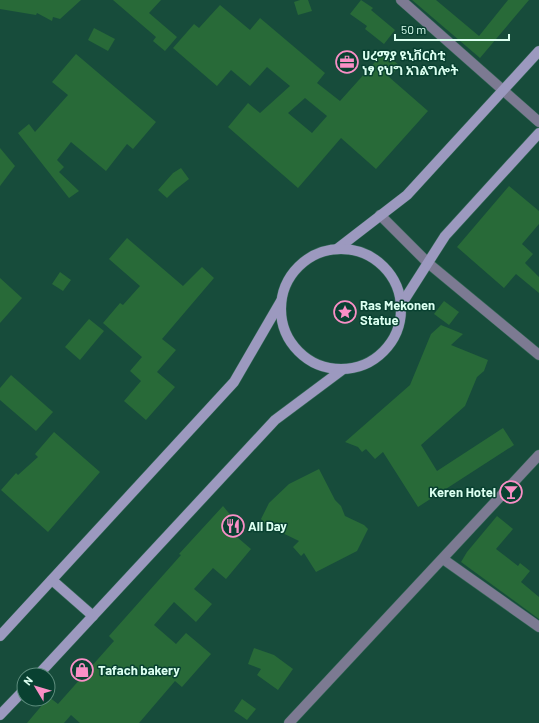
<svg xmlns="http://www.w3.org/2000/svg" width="539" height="723" font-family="Barlow,'Noto Sans Ethiopic',sans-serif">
<rect width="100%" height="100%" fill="#174c3b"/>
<g fill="#286a38" fill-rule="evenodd">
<polygon points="0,0 81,0 60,19 53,17 52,21 37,13 36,15 0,9"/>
<polygon points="113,0 161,0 149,13 177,37 165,51 153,41 156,37"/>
<polygon points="300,0 308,0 312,11 298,15 294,2"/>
<polygon points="361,0 373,8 371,10 395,30 384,44 365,29 367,26 350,14"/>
<polygon points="412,0 436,0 479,36 508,0 529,0 480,58"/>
<path d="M220,5L250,30L260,18L325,73L317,83L340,101L384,52L400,66L389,77L428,111L376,169L341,138L298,188L228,127L248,103L260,113L290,86L267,67L250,86L231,70L217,86L173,48L194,24L199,28ZM305,98L327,116L312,133L288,113Z"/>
<polygon points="94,28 115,39 108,51 88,40"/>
<polygon points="76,54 156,122 133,149 127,144 106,171 71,142 57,160 64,167 59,172 79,191 69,198 18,133 29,124 35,132 68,95 52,82"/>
<polygon points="0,148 15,166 0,186"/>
<polygon points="181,168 189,179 175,190 167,198 158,190 173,173"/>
<polygon points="509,186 539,211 539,224 522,244 533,254 525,263 539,277 539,293 516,274 504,288 457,247"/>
<polygon points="127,238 183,286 202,267 214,278 162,339 176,350 157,372 175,387 146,420 124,401 141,381 130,371 142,357 103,323 120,303 123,305 140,286 109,259"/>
<polygon points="60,272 71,280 63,291 52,284"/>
<polygon points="0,278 22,298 0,323"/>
<polygon points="444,301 459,312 449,325 434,314"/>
<polygon points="89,319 104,331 80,360 65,347"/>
<polygon points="441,325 463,334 451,345 488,360 484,371 477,377 465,406 421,445 437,471 503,428 514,445 418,507 383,452 375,459 366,449 362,452 358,447 345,442 410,385 431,334"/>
<polygon points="11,375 53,412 36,431 0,400 0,388"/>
<polygon points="54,432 100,472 48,532 1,490 16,473 18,475 38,457 35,454"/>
<polygon points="319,469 335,500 341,506 345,516 364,525 368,529 357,551 316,572 304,553 301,556 293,547 299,541 266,525 261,519 269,503 289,484"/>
<polygon points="223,506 238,524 230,531 251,549 226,579 213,568 194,589 212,604 196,622 174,602 154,625 176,644 186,633 211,654 182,687 175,681 139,723 80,723 71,715 64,723 27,723 49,697 58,704 114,641 109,636 181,555 179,554"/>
<polygon points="497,516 513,529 496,549 518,566 520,563 530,571 521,582 539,597 539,619 461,562 467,552"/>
<polygon points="254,648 274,655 293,669 278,690 257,675 261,669 248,664"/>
<polygon points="242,699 256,709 247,720 234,711"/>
</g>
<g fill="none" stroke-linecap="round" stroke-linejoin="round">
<g stroke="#366958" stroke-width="11">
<g id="minor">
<polyline points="380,215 428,263 539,355"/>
<polyline points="443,559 539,627"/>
</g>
</g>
<g stroke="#366958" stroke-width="11">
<g id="tertiary">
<polyline points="401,0 539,122"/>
<polyline points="289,723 539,455"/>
</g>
</g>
<g stroke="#366958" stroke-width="11">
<g id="secondary">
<polyline points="337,249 407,195 539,51"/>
<circle cx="341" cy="309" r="60"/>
<polyline points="401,305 445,236 539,133"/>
<polyline points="52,580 93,616"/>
<polyline points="0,636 234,382 281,301"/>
<polyline points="38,675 275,420 342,370"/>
<polyline points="0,715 24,690"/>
</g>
</g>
<use href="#minor" stroke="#7c7a92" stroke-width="10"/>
<use href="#tertiary" stroke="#7c7a92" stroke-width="10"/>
<use href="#secondary" stroke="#9c99bf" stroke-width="10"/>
</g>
<defs>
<g id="office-ring" transform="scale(1.15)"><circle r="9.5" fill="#094131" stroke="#fa8fc6" stroke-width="1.5"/><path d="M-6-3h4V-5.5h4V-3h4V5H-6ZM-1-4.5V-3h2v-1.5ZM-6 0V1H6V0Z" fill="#fa8fc6"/></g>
<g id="sight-ring" transform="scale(1.15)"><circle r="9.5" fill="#094131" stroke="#fa8fc6" stroke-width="1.5"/><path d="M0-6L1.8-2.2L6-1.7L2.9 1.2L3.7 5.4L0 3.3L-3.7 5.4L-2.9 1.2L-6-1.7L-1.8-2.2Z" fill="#fa8fc6"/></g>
<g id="bar-ring" transform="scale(1.15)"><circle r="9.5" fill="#094131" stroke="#fa8fc6" stroke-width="1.5"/><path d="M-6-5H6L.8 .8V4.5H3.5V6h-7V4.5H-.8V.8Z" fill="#fa8fc6"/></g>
<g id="restaurant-ring" transform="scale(1.15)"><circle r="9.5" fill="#094131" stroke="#fa8fc6" stroke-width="1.5"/><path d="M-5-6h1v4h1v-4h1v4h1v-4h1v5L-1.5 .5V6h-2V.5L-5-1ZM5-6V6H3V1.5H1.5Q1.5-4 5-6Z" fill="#fa8fc6"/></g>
<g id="shop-ring" transform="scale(1.15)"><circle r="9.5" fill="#094131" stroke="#fa8fc6" stroke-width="1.5"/><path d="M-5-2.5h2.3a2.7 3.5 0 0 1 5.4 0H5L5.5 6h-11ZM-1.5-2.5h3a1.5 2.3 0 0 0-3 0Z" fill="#fa8fc6"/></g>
</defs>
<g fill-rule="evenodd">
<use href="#office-ring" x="347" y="62"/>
<use href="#sight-ring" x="345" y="312"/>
<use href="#bar-ring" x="511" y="492"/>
<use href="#restaurant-ring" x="233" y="526"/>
<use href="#shop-ring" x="82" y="670"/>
</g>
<g text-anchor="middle" stroke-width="3" stroke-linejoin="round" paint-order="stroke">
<g font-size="13" font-weight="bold" fill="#dbfff0" stroke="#094131" text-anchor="start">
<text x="362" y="60">ሀረማያ ዩኒቨርስቲ<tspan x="362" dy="15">ነፃ የህግ አገልግሎት</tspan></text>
<text x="360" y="310">Ras Mekonen<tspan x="360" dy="15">Statue</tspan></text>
<text x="496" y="497" text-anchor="end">Keren Hotel</text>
<text x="248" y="531">All Day</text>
<text x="98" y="675">Tafach bakery</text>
</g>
</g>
<g transform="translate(36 687) rotate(308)"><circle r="19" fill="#094131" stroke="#5d8d7d"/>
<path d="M0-3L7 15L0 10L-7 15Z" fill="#fa8fc6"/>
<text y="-6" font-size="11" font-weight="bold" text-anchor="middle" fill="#dbfff0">N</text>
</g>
<path d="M395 34v6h114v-6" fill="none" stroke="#dbfff0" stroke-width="2"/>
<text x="401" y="34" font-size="12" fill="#dbfff0" stroke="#094131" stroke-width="3" paint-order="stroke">50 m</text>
</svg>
